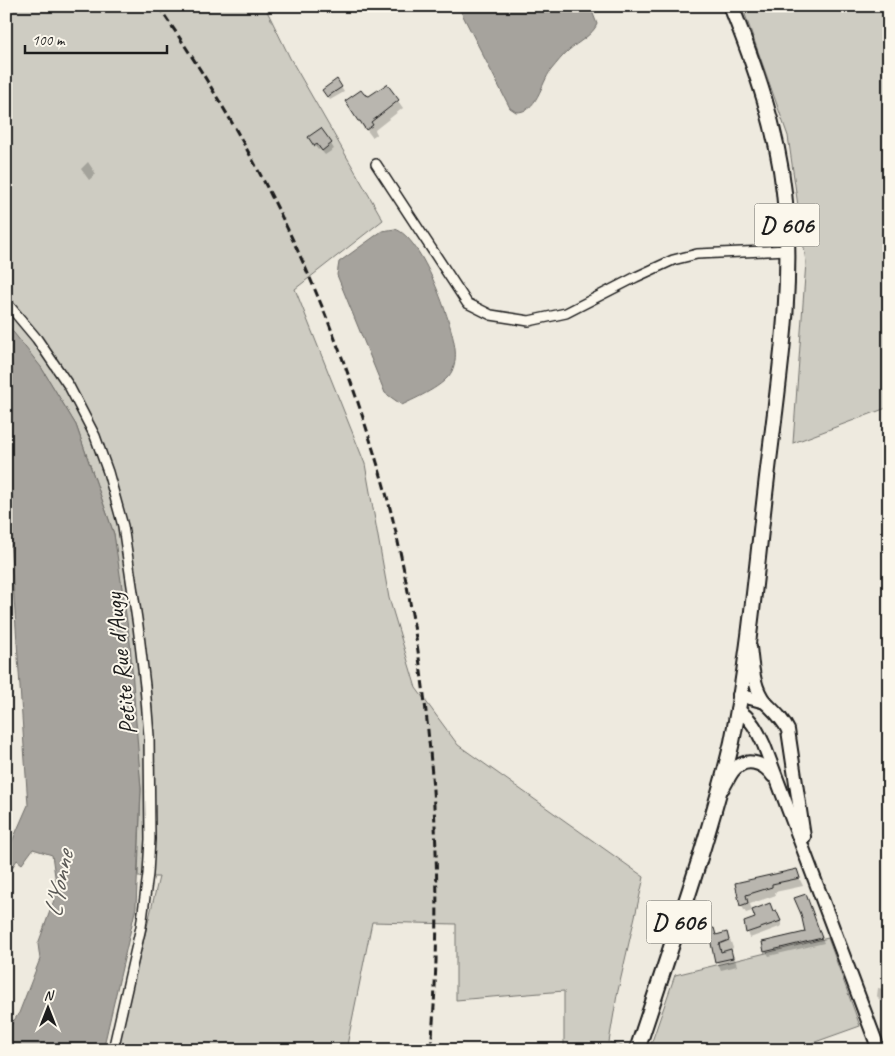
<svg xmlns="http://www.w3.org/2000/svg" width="895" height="1056" font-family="Caveat,sans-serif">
<rect width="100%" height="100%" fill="#eeeadf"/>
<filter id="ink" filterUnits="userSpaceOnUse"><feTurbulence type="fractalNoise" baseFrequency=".02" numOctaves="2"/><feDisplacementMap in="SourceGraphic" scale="10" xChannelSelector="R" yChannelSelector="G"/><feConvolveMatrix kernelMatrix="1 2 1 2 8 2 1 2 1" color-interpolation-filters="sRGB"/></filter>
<g filter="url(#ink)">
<g fill="#ceccc2" stroke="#75746f">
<polygon points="6,6 272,6 267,11 290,58 383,220 295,289 365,464 389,598 416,688 458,745 644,877 617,995 609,1042 636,1050 564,1050 564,991 456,1000 456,924 372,922 346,1050 117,1050 159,877 138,877 141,789 133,698 114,534 76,425 41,367 6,345"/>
<polygon points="742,6 889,6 889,407 793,443 806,262 788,136"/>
<polygon points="6,739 11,741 10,797 6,803"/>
<polygon points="828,938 860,1026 793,1050 649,1050 675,975"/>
</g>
<g fill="#a6a39d" stroke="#6f6d69">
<path d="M458,6H590L597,24C593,35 578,42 569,50C562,56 557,63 551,70C541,83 537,113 516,112L510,108Z"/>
<path d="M395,229C422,237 452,322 455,349C456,357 455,364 452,371C445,386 416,398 402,405L385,393L337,275L339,262L382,231Z"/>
<polygon points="6,323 41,367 76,425 114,534 130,642 141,789 136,907 103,1050 6,1050 6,1032 19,1013 40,959 38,944 54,900 56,883 52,855 33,849 22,864 17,860 6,877 6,862 11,855 7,853 28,805 9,524 6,515"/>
</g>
<g fill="#0003">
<polygon points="337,81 344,92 330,100 324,90"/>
<polygon points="363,95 370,97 398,101 403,108 375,130 377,134 372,137 366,129 364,129 347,102"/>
<polygon points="313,143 331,144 334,149 325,155 320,149 318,150"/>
<polygon points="88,162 96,174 89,180 81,169"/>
<polygon points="796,871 803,886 775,892 776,895 750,904 752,911 746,913 741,905 736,884"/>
<polygon points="808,900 824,943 769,956 766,951 807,933 802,914"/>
<polygon points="769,905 773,912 779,916 782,926 750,938 745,923 756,919 752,911"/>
<polygon points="713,929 717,936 726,934 731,942 733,948 730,950 735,959 737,966 721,970 717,962"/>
<polygon points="878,988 889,990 889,1002 880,1001 877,996"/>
<polygon points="889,1029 889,1043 884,1030"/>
</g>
<g fill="#b9b6af" stroke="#1c1c1c">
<polygon points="337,79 342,87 327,97 322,90"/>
<polygon points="387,84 399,100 371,122 373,125 366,130 360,121 358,121 345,101 361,90 364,94 369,96"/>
<polygon points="321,128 332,143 322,151 317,144 314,146 308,137"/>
<polygon points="797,869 800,878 772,884 772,887 746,895 748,903 740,906 735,883"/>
<polygon points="806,894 822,938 764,952 762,942 805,932 801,914 794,898"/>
<polygon points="770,903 773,911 776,910 781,921 746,933 744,922 755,918 752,910"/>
<polygon points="714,928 716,935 727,932 729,940 719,944 721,952 731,949 733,958 715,962 708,929"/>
</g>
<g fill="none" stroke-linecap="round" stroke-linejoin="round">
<g stroke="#1c1c1c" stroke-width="12">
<g id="minor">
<polyline points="376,164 467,303 491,315 529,321 566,313 636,277 673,260 697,254 788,250"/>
<polyline points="6,302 37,339 69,386 95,436 108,472 123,526 138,626 145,686 149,736 150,839 148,874 141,927 113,1050"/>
</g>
</g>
<g stroke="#1c1c1c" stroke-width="16">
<g id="secondary">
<path d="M750,647C752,664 753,689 766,703C775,712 782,718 788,730L804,837"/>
<polyline points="739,695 765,702"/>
<path d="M737,710C751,717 758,732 764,745L879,1050"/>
<path d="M723,788C727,782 729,776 733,771C745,756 763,762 773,776"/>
</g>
</g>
<g stroke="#1c1c1c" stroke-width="18">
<path id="primary" d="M637,1050C658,987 679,924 699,861C711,821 723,782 732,742C749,658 756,571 766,486C777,389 795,290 784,192C777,128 755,66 731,6"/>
</g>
<use href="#minor" stroke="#fbf7ec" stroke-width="9"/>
<use href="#secondary" stroke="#fbf7ec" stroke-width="12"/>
<use href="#primary" stroke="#fbf7ec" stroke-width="14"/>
<path stroke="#1c1c1c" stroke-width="3" stroke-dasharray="8 4" stroke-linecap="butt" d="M158,6C248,135 318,277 366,427C377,462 388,497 396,533C434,703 445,876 431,1050"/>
</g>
</g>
<g text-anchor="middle" stroke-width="4" stroke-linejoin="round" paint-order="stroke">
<g fill="#fbf7ec" stroke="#5f5e5a" stroke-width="1">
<rect x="754.5" y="203.5" width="65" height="43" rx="4"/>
<rect x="646.5" y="900.5" width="65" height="43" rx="4"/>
</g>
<g font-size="24" font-weight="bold" fill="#1c1c1c">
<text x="787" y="233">D 606</text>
<text x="679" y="930">D 606</text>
</g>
<g font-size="25" fill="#1c1c1c" stroke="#fbf7ec">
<text transform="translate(120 664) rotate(-96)" y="9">Petite Rue d'Augy</text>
</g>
<g font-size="26" font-style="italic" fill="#5a5956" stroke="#fbf7ec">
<text transform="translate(58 884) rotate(-79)" y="9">L'Yonne</text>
</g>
</g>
<rect width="895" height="1056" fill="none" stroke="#fbf7ec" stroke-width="25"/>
<rect x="12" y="12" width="870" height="1031" fill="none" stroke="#1c1c1c" stroke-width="2" filter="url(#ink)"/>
<g transform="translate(48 1008)" stroke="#fbf7ec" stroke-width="4" paint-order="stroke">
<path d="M0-4L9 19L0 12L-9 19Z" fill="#1c1c1c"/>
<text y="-8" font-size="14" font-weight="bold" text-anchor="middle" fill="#1c1c1c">N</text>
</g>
<path d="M25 45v8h142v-8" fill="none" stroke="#1c1c1c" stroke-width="2.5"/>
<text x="32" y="45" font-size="15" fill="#1c1c1c" stroke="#fbf7ec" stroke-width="4" paint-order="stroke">100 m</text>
</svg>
